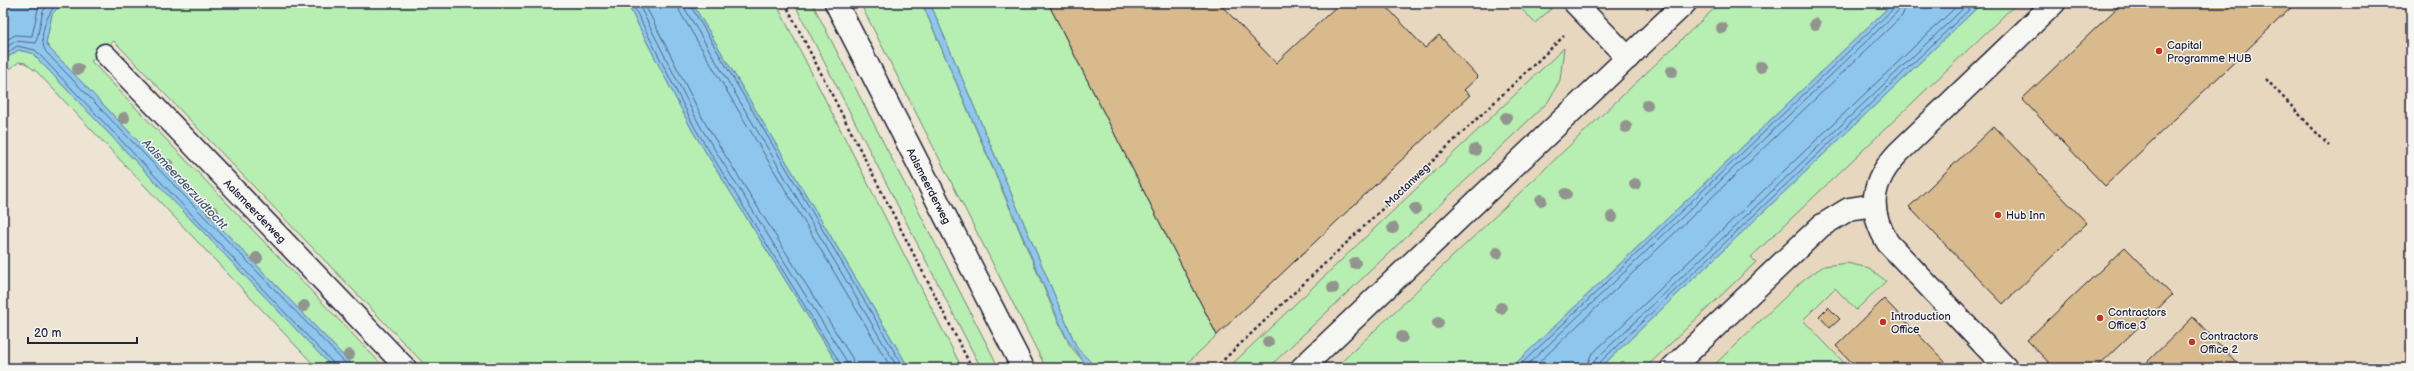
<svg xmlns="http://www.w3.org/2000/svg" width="2414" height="371" font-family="'Balsamiq Sans',sans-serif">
<rect width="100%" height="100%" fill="#ede4d3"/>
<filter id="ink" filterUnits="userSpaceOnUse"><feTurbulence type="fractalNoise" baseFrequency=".025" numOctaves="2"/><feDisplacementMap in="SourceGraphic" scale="8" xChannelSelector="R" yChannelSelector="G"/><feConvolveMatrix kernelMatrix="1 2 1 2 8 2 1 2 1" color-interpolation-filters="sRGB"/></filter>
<g filter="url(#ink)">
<g fill="#e7d7be">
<polygon points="1048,3 1893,3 1511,368 1182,368 1217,335"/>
<polygon points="1982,3 2411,3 2411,368 1600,368"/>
</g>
<g fill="#b7eeb1" stroke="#6c8876">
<polygon points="63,3 627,3 692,130 840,368 428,368 114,41 91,61 385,368 355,368 50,49 46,43 52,14"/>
<polygon points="692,3 776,3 962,368 909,368"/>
<polygon points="794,3 812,3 999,368 981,368"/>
<polygon points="860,3 922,3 1058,321 1070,346 1089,368 1046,368"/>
<polygon points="930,3 1048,3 1217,335 1182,368 1097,368 1077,348"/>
<polygon points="1516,3 1547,3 1551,9 1535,23"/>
<polygon points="1720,3 1893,3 1511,368 1335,368"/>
<polygon points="1982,3 2017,3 1751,257 1756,262 1645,368 1600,368"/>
<polygon points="1564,48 1560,80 1548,102 1268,368 1228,368"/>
<polygon points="18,50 32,53 333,368 317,368 37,72 25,63 19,62 3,74 3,61"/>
<polygon points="1847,263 1869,268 1886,281 1856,310 1835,288 1803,320 1849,368 1711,368 1804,279 1824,266"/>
</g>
<g fill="#8fc6ed" stroke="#6384a6">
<polygon points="13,3 63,3 52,14 46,43 50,49 355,368 333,368 32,53 18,50 3,61 3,13"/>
<polygon points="627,3 692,3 909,368 840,368 692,130"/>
<polygon points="922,3 930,3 1077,348 1097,368 1089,368 1067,339"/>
<polygon points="1893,3 1982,3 1600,368 1511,368"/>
</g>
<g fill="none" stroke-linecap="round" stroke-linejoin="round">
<g stroke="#4e6482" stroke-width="1">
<path d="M57,3C47,14 37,37 46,52L350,368"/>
<polyline points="632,3 695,128 843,368"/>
<polyline points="638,3 700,126 847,362 848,368"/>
<polyline points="644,3 705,123 852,358 854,368"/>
<polyline points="678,3 680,12 891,368"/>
<polyline points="684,3 685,9 898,368"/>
<polyline points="689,3 904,368"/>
<polyline points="3,42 15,35 32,36 38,9 42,3"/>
<polyline points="3,49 16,41 36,43 43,11 50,3"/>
<polyline points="3,56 17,46 35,50 334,364 335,368"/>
<polyline points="1517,368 1894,8 1896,3"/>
<polyline points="1524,368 1898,11 1901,3"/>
<polyline points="1533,368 1902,16 1907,3"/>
<polyline points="1586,368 1591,355 1960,3"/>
<polyline points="1592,368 1595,360 1969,3"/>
<polyline points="1597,368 1599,363 1976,3"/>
</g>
</g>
<g fill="#d8ba8c" stroke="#22223b">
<polygon points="1048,3 1219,3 1276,63 1340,3 1383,3 1425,48 1439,35 1478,77 1464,90 1470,95 1217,335"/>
<polygon points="2122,3 2296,3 2105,186 2022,99"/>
<polygon points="1994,126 2087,223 2003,304 1909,207"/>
<polygon points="2125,247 2172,295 2096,368 2054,368 2027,340"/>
<polygon points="1884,299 1951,368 1857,368 1836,346"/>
<polygon points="1828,307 1840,319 1830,328 1819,316"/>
<polygon points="2193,317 2240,366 2238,368 2141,368"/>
</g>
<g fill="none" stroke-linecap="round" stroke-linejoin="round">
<g stroke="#22223b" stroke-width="23">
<polyline id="lane" points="105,54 406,368"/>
</g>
<g stroke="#22223b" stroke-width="25">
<g id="street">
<polyline points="836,3 1023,368"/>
<polyline points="1575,3 1628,58"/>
<polyline points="1302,368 1685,3"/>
<polyline points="1672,368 1821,226 1849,209 1874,205"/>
<path d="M2006,368L1888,243C1867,209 1871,182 1898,153L2054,3"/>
</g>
</g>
<g stroke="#22223b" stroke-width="2.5" stroke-dasharray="3 3" stroke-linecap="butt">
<polyline points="785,3 972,368"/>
<polyline points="2266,79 2329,146"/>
<polyline points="1215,368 1564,36"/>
</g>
<use href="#lane" stroke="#f6f6f2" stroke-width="20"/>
<use href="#street" stroke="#f6f6f2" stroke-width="22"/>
</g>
<g fill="#92958f">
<circle cx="1815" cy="24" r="6"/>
<circle cx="1722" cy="28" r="6"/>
<circle cx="1761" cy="67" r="6"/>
<circle cx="78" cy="69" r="6"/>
<circle cx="1672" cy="71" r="6"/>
<circle cx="1647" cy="105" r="6"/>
<circle cx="124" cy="118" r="6"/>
<circle cx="1506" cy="118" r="6"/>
<circle cx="1626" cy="127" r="6"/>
<circle cx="1475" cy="150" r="6"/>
<circle cx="168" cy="165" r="6"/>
<circle cx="1635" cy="184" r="6"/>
<circle cx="1566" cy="194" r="6"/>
<circle cx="1541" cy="200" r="6"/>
<circle cx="1415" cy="209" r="6"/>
<circle cx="213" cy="212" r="6"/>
<circle cx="1612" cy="217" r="6"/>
<circle cx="1393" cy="228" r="6"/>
<circle cx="1497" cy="253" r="6"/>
<circle cx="257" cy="258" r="6"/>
<circle cx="1355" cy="263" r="6"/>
<circle cx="1333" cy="288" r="6"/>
<circle cx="304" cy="306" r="6"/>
<circle cx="1501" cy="308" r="6"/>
<circle cx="1438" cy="323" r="6"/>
<circle cx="1402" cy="337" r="6"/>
<circle cx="1268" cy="342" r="6"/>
<circle cx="349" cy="355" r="6"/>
</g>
</g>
<g fill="#c8321e" stroke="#f6f6f2" stroke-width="1.5">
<circle cx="2159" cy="51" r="4"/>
<circle cx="1998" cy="215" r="4"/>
<circle cx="2100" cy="318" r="4"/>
<circle cx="1883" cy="322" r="4"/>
<circle cx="2192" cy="342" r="4"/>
</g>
<g text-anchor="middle" stroke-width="3" stroke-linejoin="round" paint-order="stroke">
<g font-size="11" fill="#22223b" stroke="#f6f6f2" text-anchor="start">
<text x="2167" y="49">Capital<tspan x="2167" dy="13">Programme HUB</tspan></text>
<text x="2006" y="219">Hub Inn</text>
<text x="2108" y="316">Contractors<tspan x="2108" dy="13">Office 3</tspan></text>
<text x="1891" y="320">Introduction<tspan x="1891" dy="13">Office</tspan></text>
<text x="2200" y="340">Contractors<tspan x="2200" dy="13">Office 2</tspan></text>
</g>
<g font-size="11" fill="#22223b" stroke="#f6f6f2">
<text transform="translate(1407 185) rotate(-44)" y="4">Mactanweg</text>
<text transform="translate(929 186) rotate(63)" y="4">Aalsmeerderweg</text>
<text transform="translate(255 211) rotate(46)" y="4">Aalsmeerderweg</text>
</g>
<g font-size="12" font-style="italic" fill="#435370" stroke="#f6f6f2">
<text transform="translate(185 184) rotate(47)" y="4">Aalsmeerderzuidtocht</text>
</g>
</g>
<rect width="2414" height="371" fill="none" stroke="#f6f6f2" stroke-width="16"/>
<rect x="8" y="8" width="2398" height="355" fill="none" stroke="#22223b" stroke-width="1.5" filter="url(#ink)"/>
<path d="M28 337v6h109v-6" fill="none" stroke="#22223b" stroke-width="2"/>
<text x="34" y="337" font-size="12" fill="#22223b" stroke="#f6f6f2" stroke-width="3" paint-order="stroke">20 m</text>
</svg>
